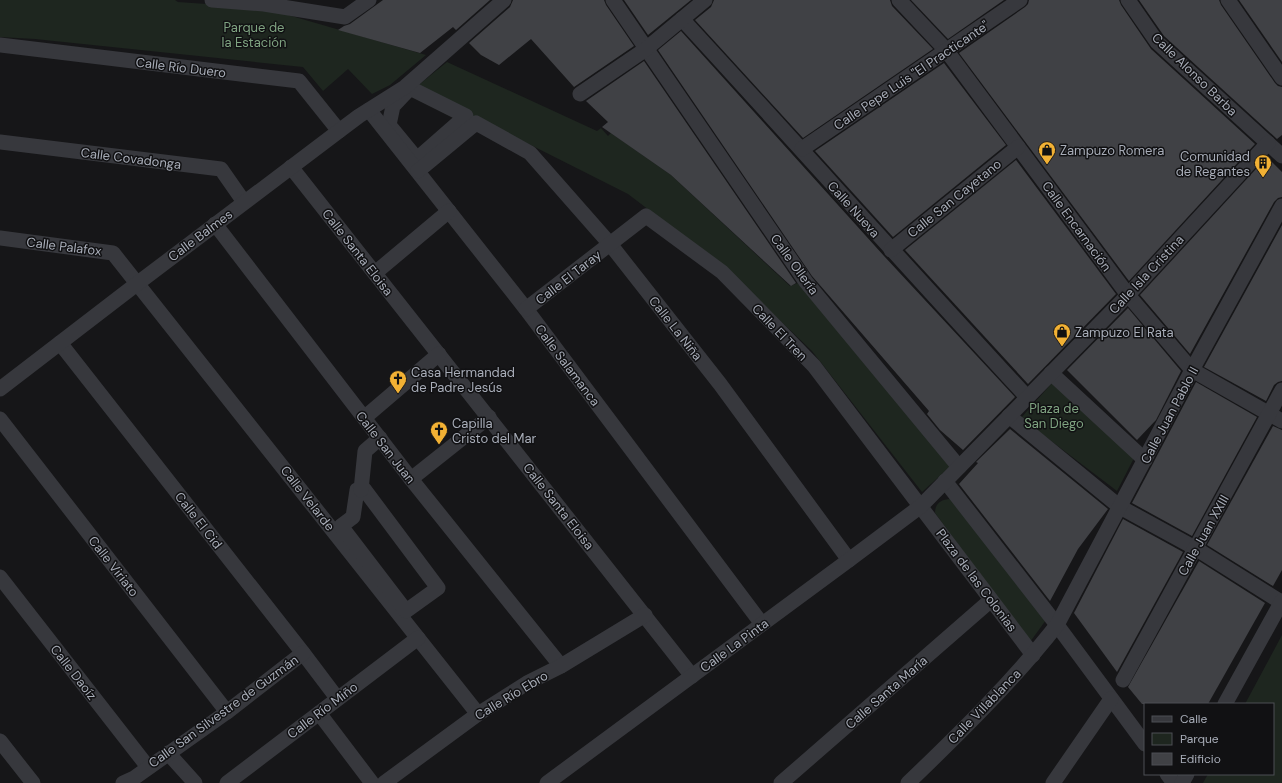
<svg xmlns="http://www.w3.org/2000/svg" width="1282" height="783" font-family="'DM Sans',sans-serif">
<rect width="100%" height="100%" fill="#161618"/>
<g fill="#1e261f">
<polygon points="0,0 175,0 178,2 264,8 426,55 390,85 372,94 348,69 323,91 303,67 35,39 0,37"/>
<polygon points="447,62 597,131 601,128 608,136 611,133 671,175 790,286 798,283 952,465 922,492 812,351 725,268 628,194 416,87"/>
<polygon points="1052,383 1134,458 1117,491 1021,418"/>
<path d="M949,499L954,500L1046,620L1030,642L935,513C935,504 940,500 949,499Z"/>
<polygon points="1282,635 1282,783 1203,783 1208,774 1273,774 1273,704 1245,704"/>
</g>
<g fill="#404145">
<polygon points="383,0 490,0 456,30 453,27 420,53 338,30 344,26 350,24"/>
<polygon points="513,0 604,0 606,5 634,46 574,87 531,39 499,65 481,55 469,43 510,7"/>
<polygon points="624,0 691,0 648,35"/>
<polygon points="714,0 890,0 892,6 933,49 803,138 695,20 711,7"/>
<polygon points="911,0 1004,0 948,39"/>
<polygon points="1029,0 1119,0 1121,5 1151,49 1255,144 1129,281 959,53 1025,7 1028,4"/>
<polygon points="1139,0 1219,0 1221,5 1275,83 1278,86 1282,87 1282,135 1277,139 1164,36"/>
<polygon points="1239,0 1282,0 1282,62"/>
<polygon points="681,31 884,256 1015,397 963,450 940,430 927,414 929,411 812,276 658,50"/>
<polygon points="644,61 796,283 791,286 671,175 602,127 608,122 586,101"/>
<polygon points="944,63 1006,145 893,237 815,151"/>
<polygon points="1267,157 1282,172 1282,197 1278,198 1274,202 1190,354 1140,295"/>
<polygon points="1016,160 1116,294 1028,384 905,250"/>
<polygon points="1282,225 1282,381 1278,382 1274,385 1266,401 1204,367"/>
<polygon points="1128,308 1181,371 1156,420 1137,440 1067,370"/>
<polygon points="1196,382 1257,417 1192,536 1132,503"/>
<polygon points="1273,426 1282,430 1282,570 1273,586 1207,545"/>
<polygon points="1010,429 1108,509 1078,549 1050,601 959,484 978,463 976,462"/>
<polygon points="1123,519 1183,552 1117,672 1074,613"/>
<polygon points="1199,561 1265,603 1208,704 1142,704 1128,687"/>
</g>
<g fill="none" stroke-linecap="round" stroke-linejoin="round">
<g stroke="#37383d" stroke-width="15">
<polyline points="212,0 264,4 345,17 369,0"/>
<polyline points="613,0 806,282 959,467"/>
<polyline points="899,0 946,50 1128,295 1192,370 1282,421"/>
<polyline points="1128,0 1157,42 1282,156"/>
<polyline points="1228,0 1282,78"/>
<path d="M682,19C798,145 911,272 1027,397"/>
<polyline points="0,45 299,81 339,131"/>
<polygon points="410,88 466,116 417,159 389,125 393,106"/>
<polyline points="580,94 646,49 705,0"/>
<polyline points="369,110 526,309 762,624"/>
<polyline points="0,142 221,169 244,202"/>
<polyline points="802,149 1020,0"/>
<polyline points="291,167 692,676"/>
<polyline points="418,171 476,123 530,153 610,244 720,384 849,560"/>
<polyline points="215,224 411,479 561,666"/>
<polyline points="0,238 113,253 478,714"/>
<polyline points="891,250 1018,147"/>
<polyline points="375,273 449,211"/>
<polyline points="526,309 646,216 722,272 779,330 814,366 1033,655"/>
<polyline points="60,343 303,653 337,698"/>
<polyline points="1051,373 1145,460"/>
<polyline points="0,389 138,283 339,131 359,116 405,87 504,0"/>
<polyline points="1009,416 1120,507 1195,548 1281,602"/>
<polyline points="364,418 439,354"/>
<polyline points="0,419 227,712"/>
<polyline points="411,479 489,417"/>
<polyline points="945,481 1057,625 1145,744"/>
<polygon points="364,489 438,588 406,611 341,526 353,517 357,490"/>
<polyline points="361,490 365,451 380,438"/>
<polyline points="0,577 148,767"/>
<polyline points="1123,680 1282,390"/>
<polyline points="1225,704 1282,601"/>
<polyline points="319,713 372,783"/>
<polyline points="0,741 33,783"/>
<polyline points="168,753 195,783"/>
<polyline points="1167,774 1174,783"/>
<polyline points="123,783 134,778 227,712 303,653"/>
<polyline points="227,783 418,638"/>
<polyline points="384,783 478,714 527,683 561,666 645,615"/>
<polyline points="547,783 849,560 921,506 1128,295 1268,143"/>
<polyline points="781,783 991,600"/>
<path d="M908,783C960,733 1012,682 1057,625L1192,370L1282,206"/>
<polyline points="1053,783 1111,699"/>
<polyline points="1182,783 1187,774"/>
</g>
</g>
<defs>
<g id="shop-pin" transform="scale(0.9)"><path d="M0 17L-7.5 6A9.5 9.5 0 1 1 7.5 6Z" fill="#f2b134" stroke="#111113"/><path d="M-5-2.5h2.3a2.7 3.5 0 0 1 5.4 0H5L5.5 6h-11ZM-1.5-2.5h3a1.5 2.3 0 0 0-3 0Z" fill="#111"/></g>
<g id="building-pin" transform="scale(0.9)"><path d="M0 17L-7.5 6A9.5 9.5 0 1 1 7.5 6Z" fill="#f2b134" stroke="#111113"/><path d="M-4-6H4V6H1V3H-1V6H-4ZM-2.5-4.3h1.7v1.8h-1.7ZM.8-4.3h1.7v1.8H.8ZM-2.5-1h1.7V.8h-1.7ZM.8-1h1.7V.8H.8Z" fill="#111"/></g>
<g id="church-pin" transform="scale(0.9)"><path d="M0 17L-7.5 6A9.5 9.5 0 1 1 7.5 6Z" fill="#f2b134" stroke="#111113"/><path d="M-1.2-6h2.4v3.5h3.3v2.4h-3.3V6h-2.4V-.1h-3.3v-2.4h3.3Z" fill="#111"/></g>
</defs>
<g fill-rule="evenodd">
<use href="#shop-pin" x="1047" y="150"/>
<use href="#building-pin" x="1263" y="163"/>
<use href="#shop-pin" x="1062" y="332"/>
<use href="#church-pin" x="398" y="379"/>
<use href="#church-pin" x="439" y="430"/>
</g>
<g text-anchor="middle" stroke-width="3" stroke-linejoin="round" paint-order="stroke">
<g font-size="13" fill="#7fa381" stroke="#111113">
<text x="254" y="32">Parque de<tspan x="254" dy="15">la Estación</tspan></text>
<text x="1054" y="413">Plaza de<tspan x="1054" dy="15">San Diego</tspan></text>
</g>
<g font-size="13" fill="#a8adb8" stroke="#111113">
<text transform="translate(181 67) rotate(7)" y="5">Calle Río Duero</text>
<text transform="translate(1195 74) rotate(44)" y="5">Calle Alonso Barba</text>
<text transform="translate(911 75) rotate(-34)" y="5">Calle Pepe Luis "El Practicante"</text>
<text transform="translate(131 158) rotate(7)" y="5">Calle Covadonga</text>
<text transform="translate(954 198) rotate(-39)" y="5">Calle San Cayetano</text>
<text transform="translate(854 209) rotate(48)" y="5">Calle Nueva</text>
<text transform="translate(1077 226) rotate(54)" y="5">Calle Encarnación</text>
<text transform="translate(200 235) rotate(-37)" y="5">Calle Balmes</text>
<text transform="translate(64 246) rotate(7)" y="5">Calle Palafox</text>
<text transform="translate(358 252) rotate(52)" y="5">Calle Santa Eloisa</text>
<text transform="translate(795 264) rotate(54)" y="5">Calle Ollería</text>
<text transform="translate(1146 274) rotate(-47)" y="5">Calle Isla Cristina</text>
<text transform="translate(568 277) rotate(-38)" y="5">Calle El Taray</text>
<text transform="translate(676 328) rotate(52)" y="5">Calle La Niña</text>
<text transform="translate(780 332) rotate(46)" y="5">Calle El Tren</text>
<text transform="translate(568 365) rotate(53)" y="5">Calle Salamanca</text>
<text transform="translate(1169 415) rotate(-62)" y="5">Calle Juan Pablo II</text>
<text transform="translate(386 447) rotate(52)" y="5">Calle San Juan</text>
<text transform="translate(308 498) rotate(52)" y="5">Calle Velarde</text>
<text transform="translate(559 506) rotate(52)" y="5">Calle Santa Eloisa</text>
<text transform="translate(199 520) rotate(52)" y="5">Calle El Cid</text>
<text transform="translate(1203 535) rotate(-61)" y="5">Calle Juan XXIII</text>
<text transform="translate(114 566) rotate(52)" y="5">Calle Viriato</text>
<text transform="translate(977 580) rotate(53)" y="5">Plaza de las Colonias</text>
<text transform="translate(734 645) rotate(-36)" y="5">Calle La Pinta</text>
<text transform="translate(74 672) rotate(52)" y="5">Calle Daoíz</text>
<text transform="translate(886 692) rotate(-41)" y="5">Calle Santa María</text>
<text transform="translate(511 695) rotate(-31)" y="5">Calle Río Ebro</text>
<text transform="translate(984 706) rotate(-46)" y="5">Calle Villablanca</text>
<text transform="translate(322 710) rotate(-37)" y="5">Calle Río Miño</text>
<text transform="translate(223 711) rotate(-36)" y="5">Calle San Silvestre de Guzmán</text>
</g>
<g font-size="13" fill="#a8adb8" stroke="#111113" text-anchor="start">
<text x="1060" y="155">Zampuzo Romera</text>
<text x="1250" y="161" text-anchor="end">Comunidad<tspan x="1250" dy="15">de Regantes</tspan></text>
<text x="1075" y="337">Zampuzo El Rata</text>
<text x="411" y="377">Casa Hermandad<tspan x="411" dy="15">de Padre Jesús</tspan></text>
<text x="452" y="428">Capilla<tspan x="452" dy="15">Cristo del Mar</tspan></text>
</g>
</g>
<rect x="1144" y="703" width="130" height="72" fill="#111113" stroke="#4d4f55"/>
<rect x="1152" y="716" width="20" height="6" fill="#37383d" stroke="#4d4f55"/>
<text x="1180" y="723" font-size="12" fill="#a8adb8">Calle</text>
<rect x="1152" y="733" width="20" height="12" fill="#1e261f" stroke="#4d4f55"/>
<text x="1180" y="743" font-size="12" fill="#a8adb8">Parque</text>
<rect x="1152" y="753" width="20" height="12" fill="#404145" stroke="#4d4f55"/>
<text x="1180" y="763" font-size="12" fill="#a8adb8">Edificio</text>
</svg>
